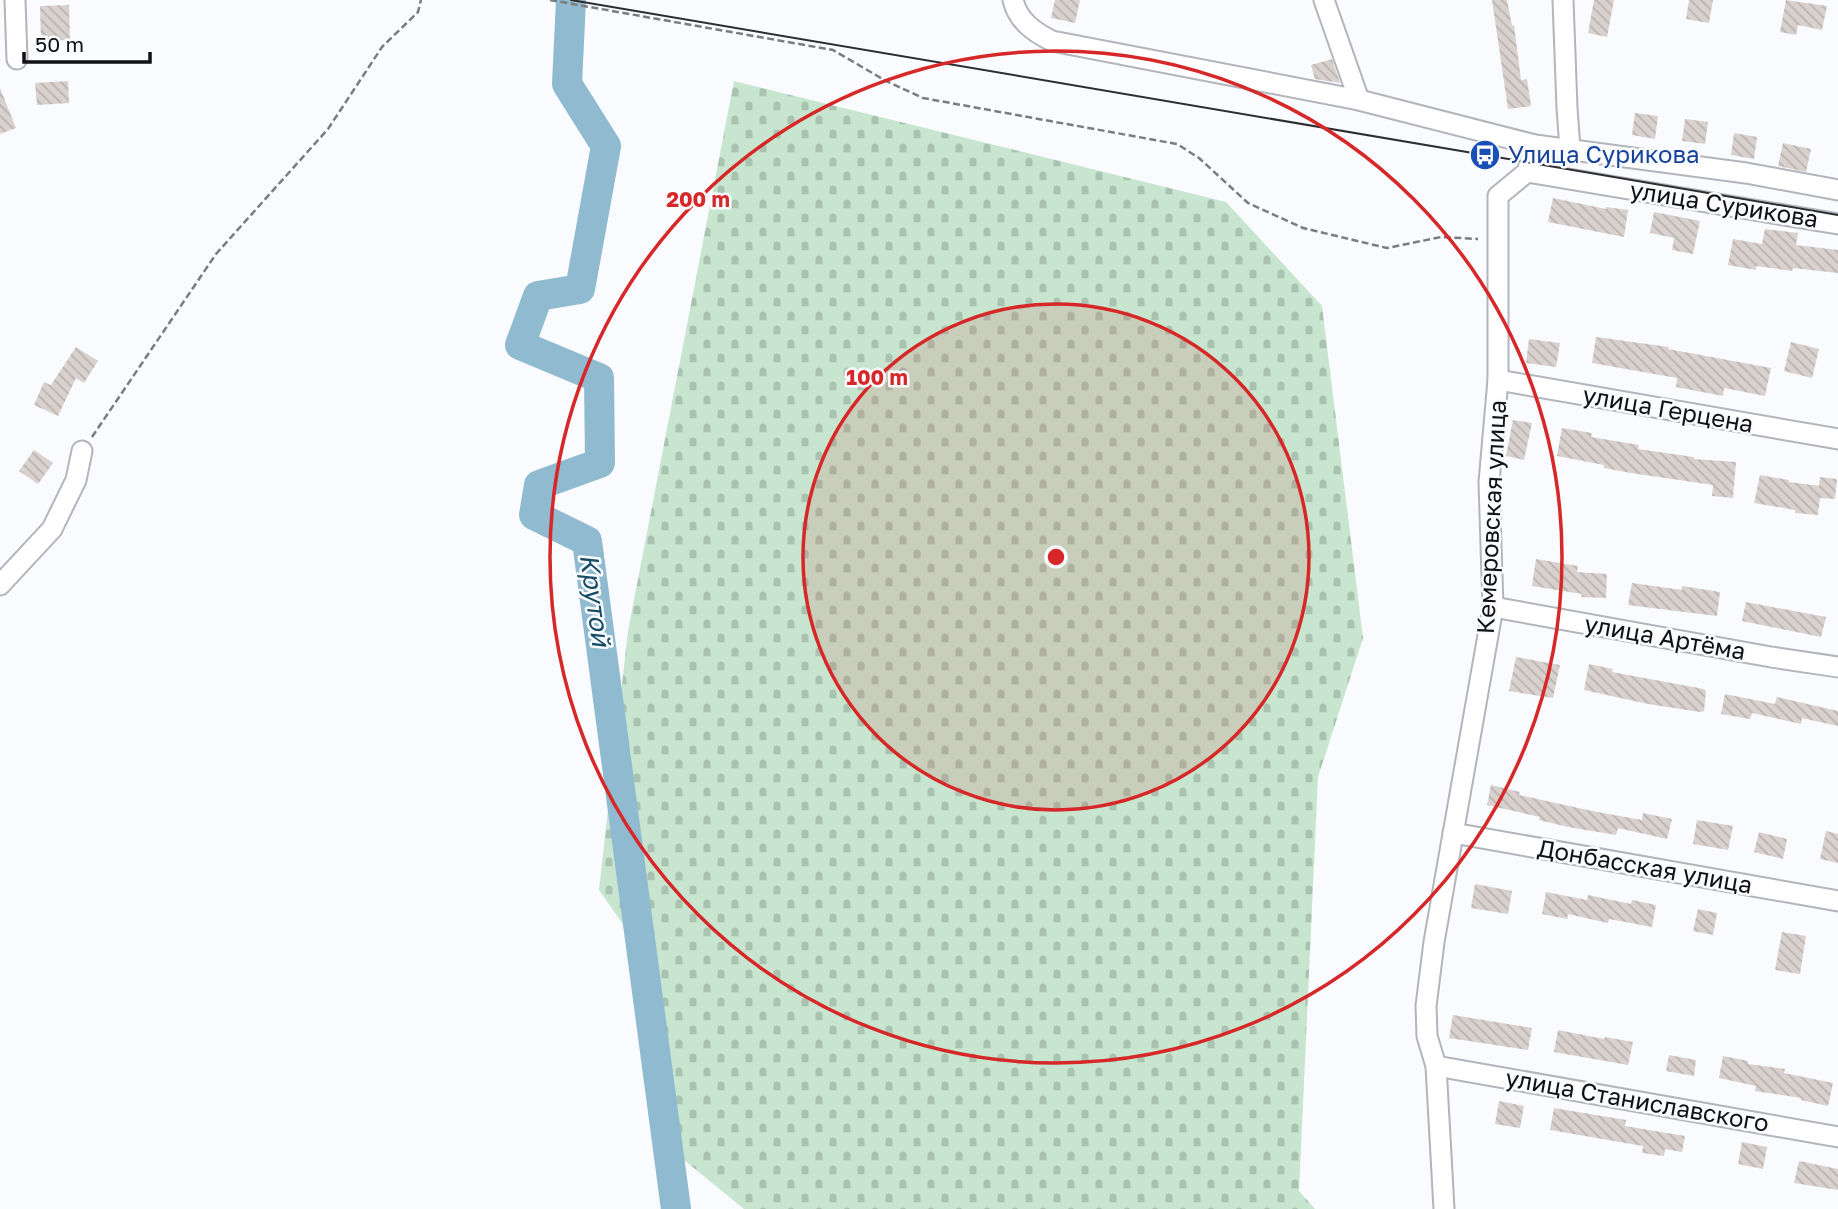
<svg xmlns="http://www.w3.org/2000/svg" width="1838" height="1209" font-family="'Golos Text',sans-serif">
<defs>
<pattern id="cemetery-stones" width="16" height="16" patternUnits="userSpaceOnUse" patternTransform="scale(1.75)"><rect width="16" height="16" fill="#c7e5cf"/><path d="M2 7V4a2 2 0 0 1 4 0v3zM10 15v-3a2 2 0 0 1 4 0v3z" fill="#aac3b1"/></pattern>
<pattern id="building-back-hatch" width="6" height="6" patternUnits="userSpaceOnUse" patternTransform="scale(1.75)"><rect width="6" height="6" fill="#d9d1cd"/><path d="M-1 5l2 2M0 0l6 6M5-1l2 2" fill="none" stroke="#b9b2af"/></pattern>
</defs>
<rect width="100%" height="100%" fill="#fafbfe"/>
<polygon fill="url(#cemetery-stones)" points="734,81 1226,202 1322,306 1363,638 1318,777 1299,1191 1315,1209 744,1209 684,1160 632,937 599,890 628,631"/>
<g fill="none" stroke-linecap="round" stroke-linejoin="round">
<polyline stroke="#90bad0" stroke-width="30" points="571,0 567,84 606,146 580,289 538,296 520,345 599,378 600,463 539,485 534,515 587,541 676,1209"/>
</g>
<g fill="url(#building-back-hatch)">
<polygon points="1055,0 1080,0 1075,23 1051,18"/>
<polygon points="1492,0 1507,0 1512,26 1514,25 1521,80 1527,79 1531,106 1508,109"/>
<polygon points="1594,0 1614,0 1607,37 1588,33"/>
<polygon points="1689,0 1713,0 1709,23 1686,19"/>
<polygon points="1786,0 1827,6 1822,30 1798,25 1796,35 1780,32"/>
<polygon points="69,5 70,40 41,41 40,6"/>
<polygon points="1332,59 1340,83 1315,79 1311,65"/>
<polygon points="68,81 69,103 37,105 35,83"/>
<polygon points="0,88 16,128 0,134"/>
<polygon points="1635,113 1658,116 1655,139 1632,135"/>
<polygon points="1685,119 1708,122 1705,144 1682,141"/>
<polygon points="1734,133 1757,137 1754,159 1731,155"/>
<polygon points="1783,143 1811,149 1806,172 1778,166"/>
<polygon points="1553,198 1606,209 1606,207 1628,210 1624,237 1548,222"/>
<polygon points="1654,212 1700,221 1693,254 1672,250 1674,238 1650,233"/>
<polygon points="1765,229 1798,233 1796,245 1838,250 1838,273 1793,268 1792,271 1756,266 1756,270 1728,265 1733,239 1762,244"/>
<polygon points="1596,337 1669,347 1668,349 1771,368 1765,396 1724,388 1723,396 1676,387 1677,378 1592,363"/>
<polygon points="1529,339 1560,343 1556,367 1526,363"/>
<polygon points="1791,342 1819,349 1812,378 1784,371"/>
<polygon points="76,347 98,361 84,383 76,378 58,416 34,405 44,382 51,385"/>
<polygon points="1513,420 1532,423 1524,460 1506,456"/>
<polygon points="1562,428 1592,433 1591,437 1639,445 1638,449 1694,457 1694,459 1736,462 1733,498 1712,496 1713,485 1631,473 1604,468 1604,465 1557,456"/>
<polygon points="34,450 53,463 38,484 19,471"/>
<polygon points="1760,475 1789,480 1789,482 1819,486 1820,477 1837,479 1835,499 1820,498 1818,515 1795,513 1795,510 1754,503"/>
<polygon points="1536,559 1578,566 1577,572 1607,574 1606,598 1581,597 1582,594 1532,586"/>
<polygon points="1632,583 1682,590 1682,586 1720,592 1717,616 1628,605"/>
<polygon points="1746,602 1826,617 1821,637 1742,621"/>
<polygon points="1516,657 1560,665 1553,698 1509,691"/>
<polygon points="1589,664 1613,669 1612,672 1704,689 1706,691 1704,711 1700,712 1648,704 1584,690"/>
<polygon points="1725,694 1775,704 1777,697 1838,711 1838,726 1802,718 1801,724 1752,713 1750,719 1721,714"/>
<polygon points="1491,785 1520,792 1519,795 1592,811 1642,820 1643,813 1672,819 1667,839 1618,828 1616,835 1568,827 1539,820 1540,817 1487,805"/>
<polygon points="1697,820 1733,826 1728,850 1693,844"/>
<polygon points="1826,831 1838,834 1838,863 1820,859"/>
<polygon points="1759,832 1787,839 1783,859 1754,852"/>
<polygon points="1475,884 1512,891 1508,914 1471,908"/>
<polygon points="1546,892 1587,900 1588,895 1631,904 1632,900 1656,905 1652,927 1609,919 1608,923 1568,914 1567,919 1542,914"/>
<polygon points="1698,909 1717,913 1713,935 1693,931"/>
<polygon points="1782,932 1806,936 1800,974 1775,970"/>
<polygon points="1453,1015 1532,1028 1528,1050 1449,1038"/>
<polygon points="1558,1030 1604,1039 1605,1037 1633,1042 1628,1065 1554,1052"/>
<polygon points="1669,1055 1696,1060 1694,1076 1666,1071"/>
<polygon points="1723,1056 1748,1061 1748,1064 1785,1069 1784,1073 1833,1083 1828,1106 1801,1100 1801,1098 1755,1091 1756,1086 1719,1078"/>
<polygon points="1499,1101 1524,1106 1520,1128 1495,1124"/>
<polygon points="1554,1108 1626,1120 1625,1126 1685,1136 1682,1152 1665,1149 1664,1156 1642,1153 1643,1146 1550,1130"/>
<polygon points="1742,1142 1767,1147 1763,1169 1738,1164"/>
<polygon points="1799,1161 1838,1169 1838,1190 1794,1183"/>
</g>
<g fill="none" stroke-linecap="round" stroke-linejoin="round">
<g stroke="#b3b4bc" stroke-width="23">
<g id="minor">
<polyline points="15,0 17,59"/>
<path d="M1013,0C1018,21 1034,32 1052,41L1359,100L1535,145L1746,173L1838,190"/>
<polyline points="1324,0 1359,100"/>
<polyline points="1563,0 1567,108 1570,149"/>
<polyline points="1527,172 1838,224"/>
<polyline points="1498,380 1838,439"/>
<polyline points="0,585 52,529 76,480 82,451"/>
<polyline points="1493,607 1771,657 1838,667"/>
<polyline points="1453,833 1838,901"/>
<polyline points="1436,1066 1838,1137"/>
<polyline points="1444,1209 1436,1066 1427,1036 1426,1006 1434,942 1493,607 1489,482 1498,380 1498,196 1527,172 1535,145"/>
</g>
</g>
<g stroke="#7b7c7e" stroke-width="2.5" stroke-dasharray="7 3.5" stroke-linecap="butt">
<polyline points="550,0 833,50 886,81 923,98 1177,144 1199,158 1248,203 1303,228 1387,248 1441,237 1478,239"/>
<polyline points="92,437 216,254 328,129 382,47 418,12 421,0"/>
</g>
<use href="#minor" stroke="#fff" stroke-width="19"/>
<polyline stroke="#2c2d2f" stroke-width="2" points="571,0 1838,215"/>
</g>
<circle cx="1056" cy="557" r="253" fill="#d62828" fill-opacity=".12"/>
<g fill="none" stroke="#d62828" stroke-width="3.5">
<circle cx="1056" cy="557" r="253"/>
<circle cx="1056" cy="557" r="506"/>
</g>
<defs>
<g id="bus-disc" transform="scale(1.575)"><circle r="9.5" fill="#1a4fb4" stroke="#fafbfe"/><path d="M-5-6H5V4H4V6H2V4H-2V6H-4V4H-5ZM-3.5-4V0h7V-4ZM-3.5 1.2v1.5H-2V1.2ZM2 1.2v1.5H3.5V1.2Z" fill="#fff"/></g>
</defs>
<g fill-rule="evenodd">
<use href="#bus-disc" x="1485" y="155"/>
</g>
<g text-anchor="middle" stroke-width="5" stroke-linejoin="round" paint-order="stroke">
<g font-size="24" fill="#164399" stroke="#fafbfe" text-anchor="start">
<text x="1508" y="163">Улица Сурикова</text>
</g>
<g font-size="24" fill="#101113" stroke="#fafbfe">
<text transform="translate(1724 205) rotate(9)" y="8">улица Сурикова</text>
<text transform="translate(1668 410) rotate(10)" y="8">улица Герцена</text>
<text transform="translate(1492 517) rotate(-87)" y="8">Кемеровская улица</text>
<text transform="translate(1665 638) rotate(10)" y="8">улица Артёма</text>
<text transform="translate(1645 867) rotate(10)" y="8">Донбасская улица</text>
<text transform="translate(1637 1101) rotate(10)" y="8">улица Станиславского</text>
</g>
<g font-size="26" font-style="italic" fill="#164d64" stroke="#fafbfe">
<text transform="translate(595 600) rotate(82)" y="9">Крутой</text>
</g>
</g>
<circle cx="1056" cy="557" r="10" fill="#d62828" stroke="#fafbfe" stroke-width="3.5"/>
<g font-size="21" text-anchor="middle" font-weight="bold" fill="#d62828" stroke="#fafbfe" stroke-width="5" stroke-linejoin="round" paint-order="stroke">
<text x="698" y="207">200 m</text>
<text x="877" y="385">100 m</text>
</g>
<path d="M24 52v10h126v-10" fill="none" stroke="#101113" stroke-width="3.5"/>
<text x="35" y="52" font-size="21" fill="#101113" stroke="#fafbfe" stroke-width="5" paint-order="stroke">50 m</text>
</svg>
